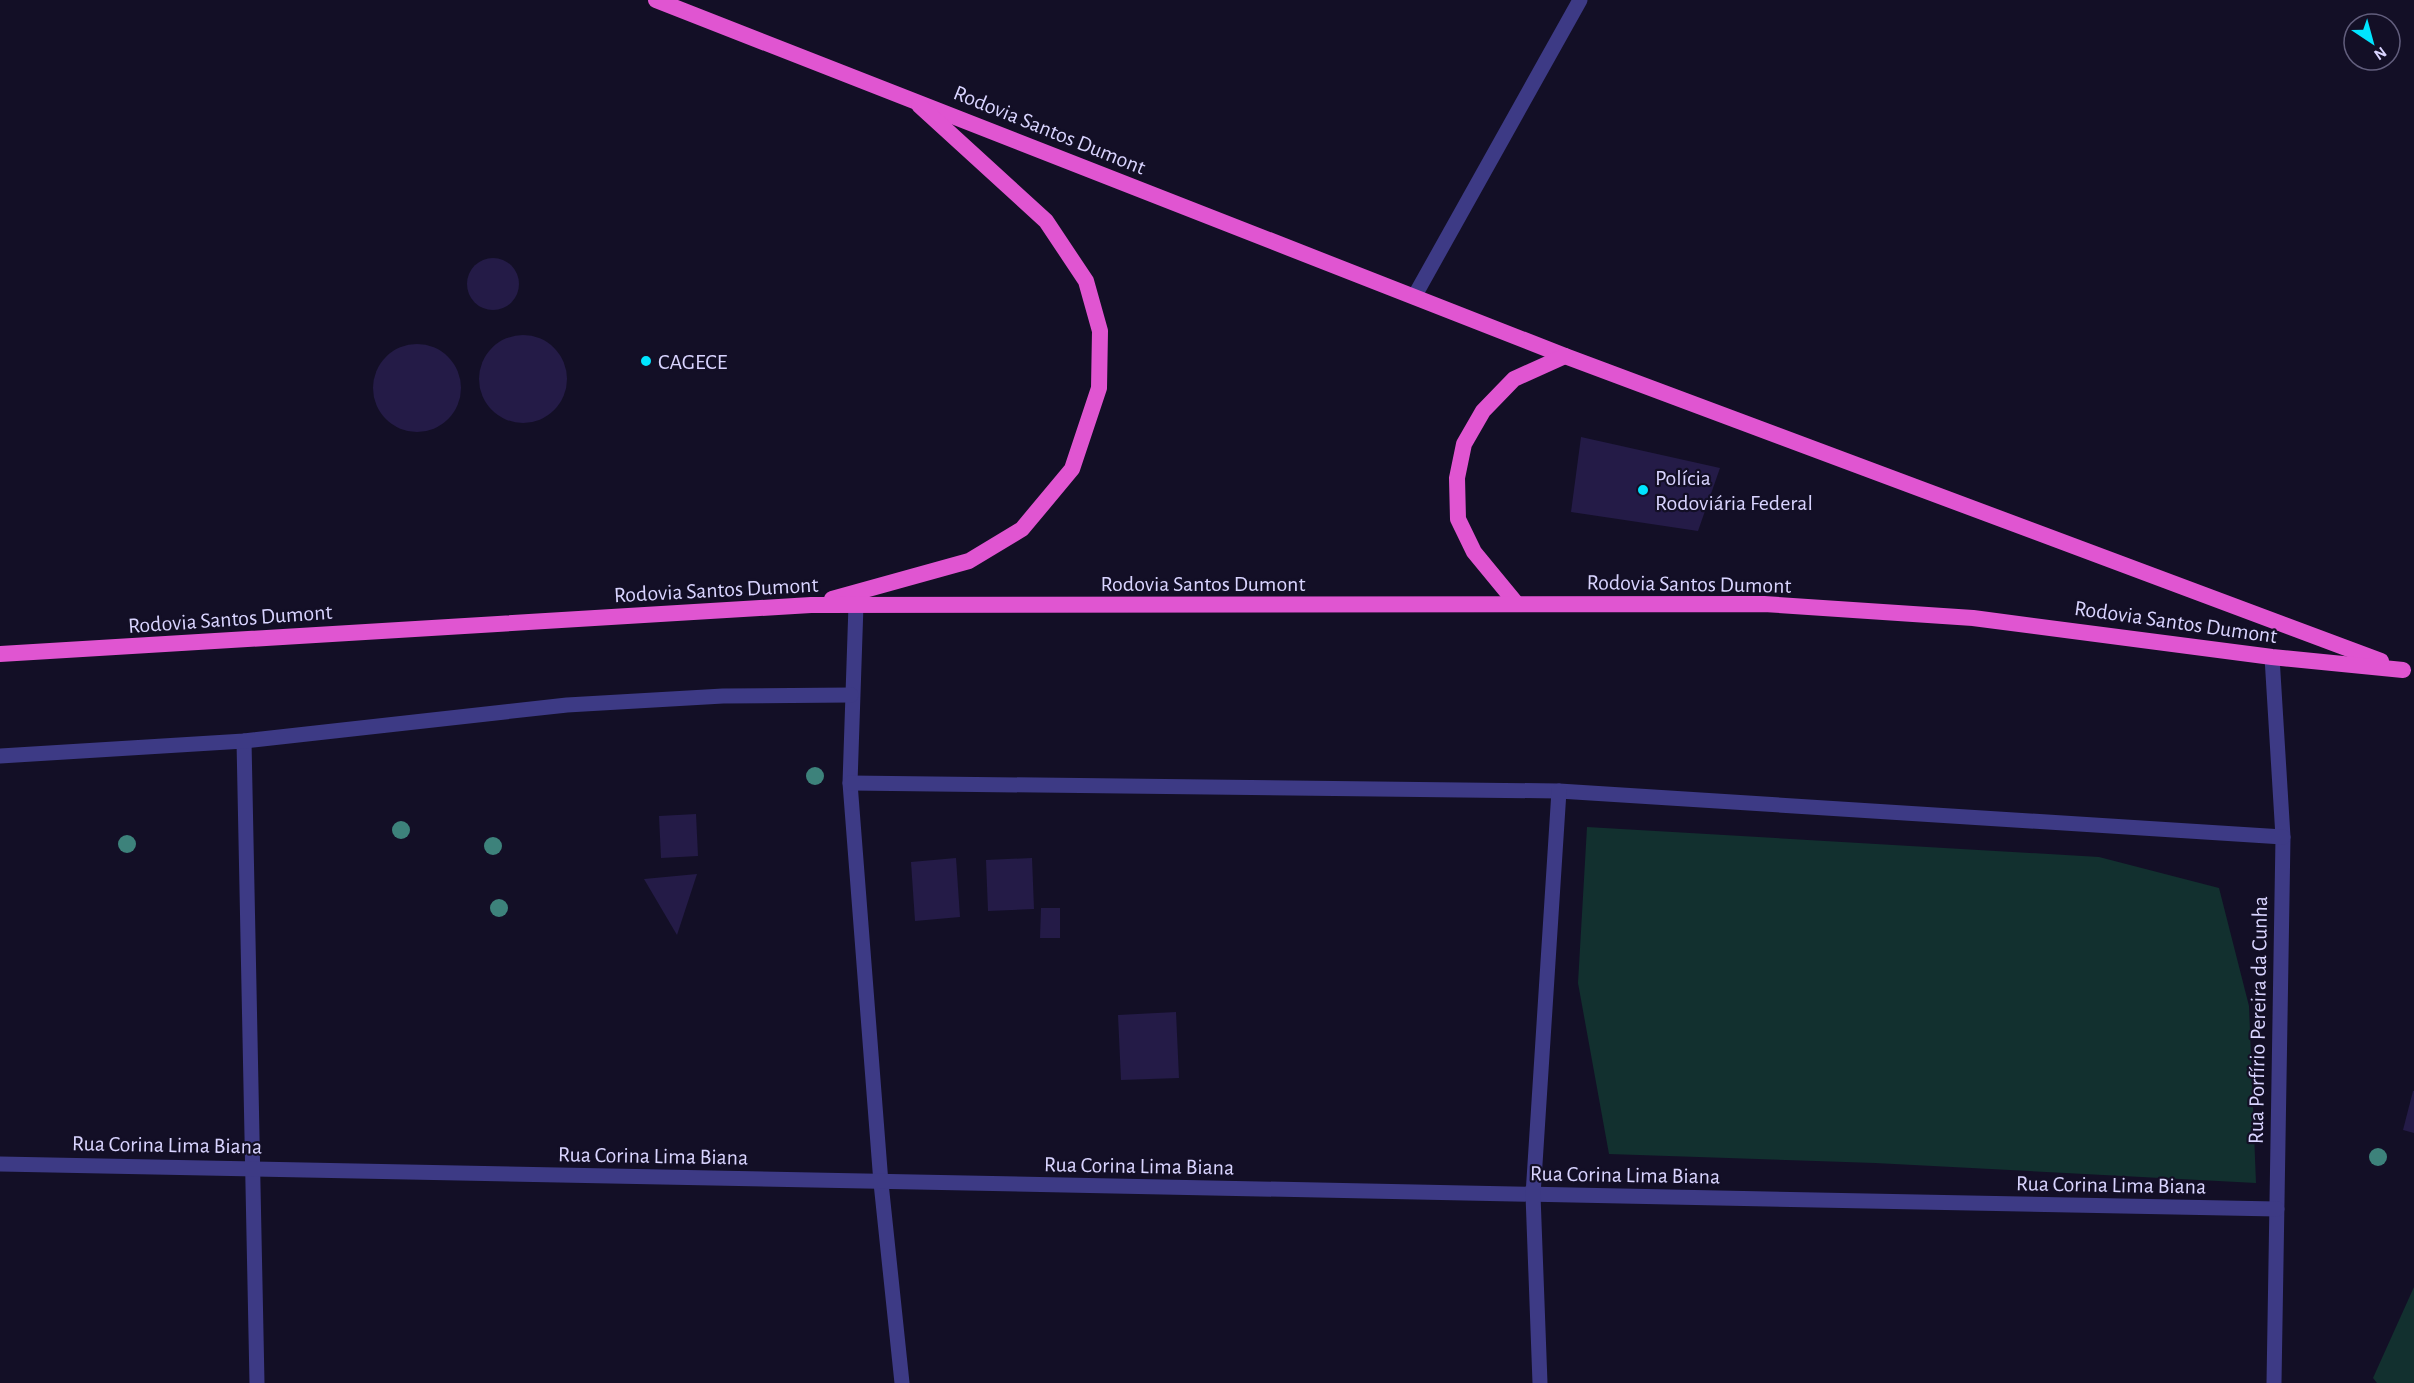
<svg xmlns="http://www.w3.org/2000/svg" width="2414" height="1383" font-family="'Alegreya Sans',sans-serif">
<rect width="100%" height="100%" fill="#130f26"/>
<g fill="#12302f">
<polygon points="1587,827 2099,857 2219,888 2249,1006 2256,1183 1875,1163 1609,1154 1578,983"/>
<polygon points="2414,1287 2414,1383 2377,1383 2373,1378"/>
</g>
<g fill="#241b47">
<circle cx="493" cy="284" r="26"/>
<circle cx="523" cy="379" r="44"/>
<circle cx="417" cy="388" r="44"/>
<polygon points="1581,437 1720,468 1698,531 1571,512"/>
<polygon points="696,814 698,856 661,858 659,816"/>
<polygon points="956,858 960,917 915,921 911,862"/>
<polygon points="1032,858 1034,909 988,911 986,860"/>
<polygon points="697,874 677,935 644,879"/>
<polygon points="1041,908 1060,908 1060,938 1040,938"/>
<polygon points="1176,1012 1179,1078 1121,1080 1118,1015"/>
<polygon points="2413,1091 2414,1091 2414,1133 2403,1130"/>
</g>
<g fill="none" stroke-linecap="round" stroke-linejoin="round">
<g stroke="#3d3a85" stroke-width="15">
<polyline points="1414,297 1580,0"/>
<polyline points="856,605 850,783 881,1183 902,1383"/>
<polyline points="2272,657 2283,837 2274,1383"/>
<polyline points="244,741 257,1383"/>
<polyline points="0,756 244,741 567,705 723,696 851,695"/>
<polyline points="850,783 1559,791 2283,837"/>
<polyline points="0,1164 2277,1209"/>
<polyline points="1540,1383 1533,1195 1559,791"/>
</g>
<g stroke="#e055d1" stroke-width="16">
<polyline points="656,0 1565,356 2381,661"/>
<polyline points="832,599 969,561 1022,529 1072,469 1099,388 1100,331 1086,281 1046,221 919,105"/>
<polyline points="1516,603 1474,552 1458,519 1457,478 1464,444 1483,411 1514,379 1565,356"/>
<polyline points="0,654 811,605 1764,604 1973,618 2272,657 2403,670"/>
</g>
</g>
<g fill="#3d827b">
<circle cx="815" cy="776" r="9"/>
<circle cx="401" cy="830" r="9"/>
<circle cx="127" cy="844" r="9"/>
<circle cx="493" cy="846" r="9"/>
<circle cx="499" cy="908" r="9"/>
<circle cx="2378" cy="1157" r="9"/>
</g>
<g fill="#00e5ff" stroke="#130f26" stroke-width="2">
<circle cx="646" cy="361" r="6"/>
<circle cx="1643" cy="490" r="6"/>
</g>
<g text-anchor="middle" stroke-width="4.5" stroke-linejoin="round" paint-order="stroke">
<g font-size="22" fill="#d9d4ff" stroke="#130f26">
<text transform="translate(1050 129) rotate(22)" y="8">Rodovia Santos Dumont</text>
<text x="1203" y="591">Rodovia Santos Dumont</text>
<text transform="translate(1689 583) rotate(1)" y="8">Rodovia Santos Dumont</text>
<text transform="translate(716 589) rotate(-3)" y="8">Rodovia Santos Dumont</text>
<text transform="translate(230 618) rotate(-4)" y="8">Rodovia Santos Dumont</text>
<text transform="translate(2176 621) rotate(8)" y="8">Rodovia Santos Dumont</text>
<text transform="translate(2257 1020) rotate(-89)" y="8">Rua Porfírio Pereira da Cunha</text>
<text transform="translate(167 1144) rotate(1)" y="8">Rua Corina Lima Biana</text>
<text transform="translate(653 1155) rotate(1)" y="8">Rua Corina Lima Biana</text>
<text transform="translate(1139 1165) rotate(1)" y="8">Rua Corina Lima Biana</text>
<text transform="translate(1625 1174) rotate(1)" y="8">Rua Corina Lima Biana</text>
<text transform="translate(2111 1184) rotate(1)" y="8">Rua Corina Lima Biana</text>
</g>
<g font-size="22" fill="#d9d4ff" stroke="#130f26" text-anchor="start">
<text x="658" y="369">CAGECE</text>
<text x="1655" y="485">Polícia<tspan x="1655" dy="25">Rodoviária Federal</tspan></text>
</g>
</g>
<g transform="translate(2372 42) rotate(144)"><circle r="28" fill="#130f26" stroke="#625e7d" stroke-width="1.5"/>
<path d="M0-4.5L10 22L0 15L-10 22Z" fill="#00e5ff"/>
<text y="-9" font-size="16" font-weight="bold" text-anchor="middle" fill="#d9d4ff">N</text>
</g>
</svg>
